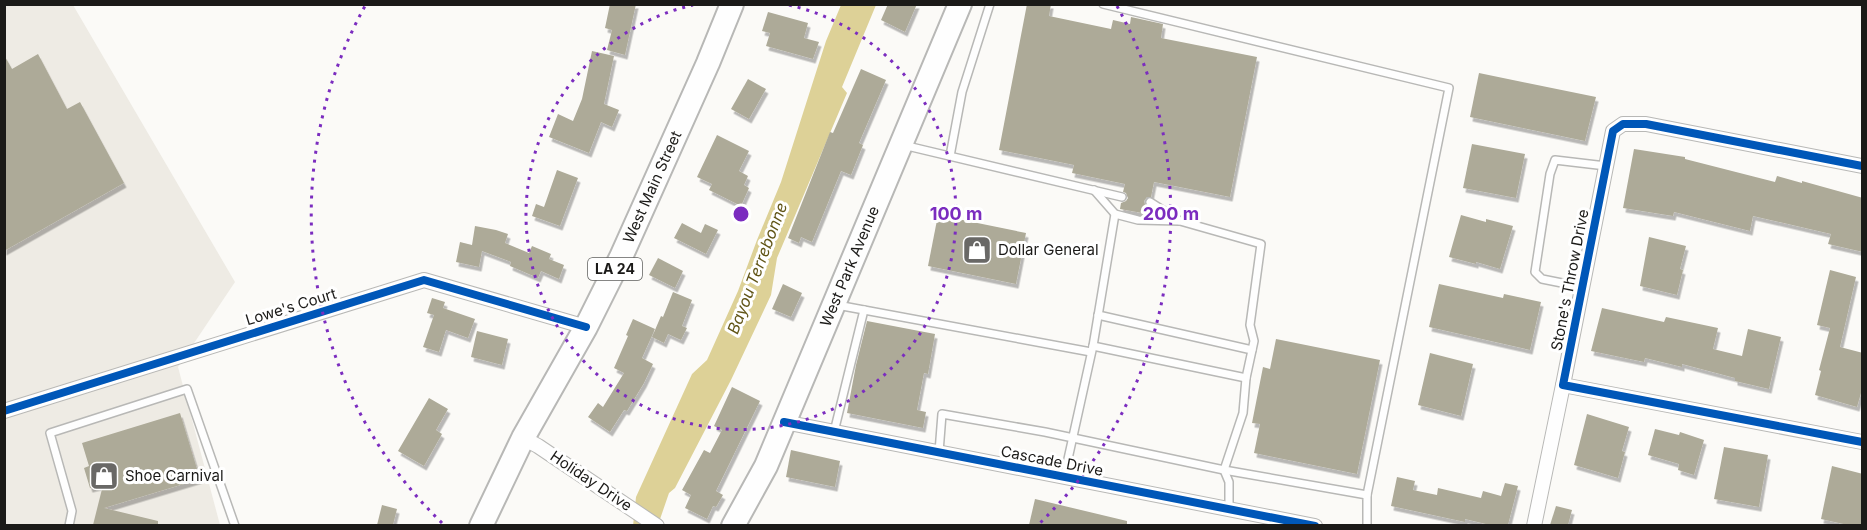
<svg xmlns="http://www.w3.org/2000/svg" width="1867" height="530" font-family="Inter,sans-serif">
<defs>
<filter id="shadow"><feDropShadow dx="2.5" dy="4.5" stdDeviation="0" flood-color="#0004"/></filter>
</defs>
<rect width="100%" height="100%" fill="#fbfaf7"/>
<polygon fill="#eeebe4" points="4,5 73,5 235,282 178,367 220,525 5,525"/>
<polygon fill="#ddd197" points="841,5 876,5 842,87 847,93 777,258 771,295 731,380 675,488 669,493 658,525 633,526 636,497 692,374 707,360 738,291 757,240 781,182 826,41"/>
<g fill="#adaa98" filter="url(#shadow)">
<polygon points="610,4 636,4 625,55 607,50 612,30 605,28"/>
<polygon points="888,4 917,4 905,32 881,20"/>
<polygon points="1027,4 1051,4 1049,16 1111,29 1113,20 1130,24 1131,17 1163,24 1161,38 1257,57 1230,197 1154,182 1151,197 1147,197 1144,201 1145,205 1149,208 1148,214 1120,209 1121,203 1126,201 1128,198 1126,193 1123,192 1125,184 1072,173 1074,165 999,150"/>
<polygon points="768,12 808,23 804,38 819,42 813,59 766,46 770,33 762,31"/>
<polygon points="592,51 614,56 604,104 619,110 612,127 601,122 589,153 549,137 558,114 573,121 582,99"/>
<polygon points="38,54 67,109 80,102 124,183 4,251 4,55 12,69"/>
<polygon points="861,69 886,80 859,143 863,145 851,175 841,171 812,242 801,237 799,243 788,238 830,132 833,133"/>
<polygon points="1479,73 1596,97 1585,141 1470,117"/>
<polygon points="748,79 766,89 749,119 731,109"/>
<polygon points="717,135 749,151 739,171 748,176 744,185 749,188 741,206 709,190 712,184 697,177"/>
<polygon points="1472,144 1525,154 1516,198 1463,188"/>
<polygon points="1634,149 1685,157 1685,159 1775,182 1777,176 1802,183 1802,181 1863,198 1863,252 1828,244 1831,234 1753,216 1750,231 1674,212 1673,216 1623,208"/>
<polygon points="557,170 578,178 560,226 532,216 536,204 544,207"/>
<polygon points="938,215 1026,233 1016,284 928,266"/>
<polygon points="1461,215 1486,222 1486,219 1513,226 1500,269 1476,262 1476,264 1449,257"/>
<polygon points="682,223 701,233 705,224 718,230 706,254 674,238"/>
<polygon points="475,226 496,230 508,234 505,243 529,253 532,246 551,254 549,259 564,265 559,279 541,271 538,278 510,266 511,262 482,251 479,267 456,262 460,242 472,245"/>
<polygon points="1649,237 1686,246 1680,269 1683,270 1677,295 1640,286"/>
<polygon points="658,258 683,271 675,288 649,275"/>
<polygon points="1830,270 1856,277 1840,347 1863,353 1863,386 1857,407 1815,395 1821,371 1819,370 1830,328 1817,325"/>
<polygon points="783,284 802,293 791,317 772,309"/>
<polygon points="1439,284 1503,298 1504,294 1541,302 1530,350 1429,327"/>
<polygon points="673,292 692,300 682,326 687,328 681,340 668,334 664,343 652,337 661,316 663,317"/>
<polygon points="432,298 445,302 443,308 475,319 468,338 446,330 439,352 423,347 434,315 427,313"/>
<polygon points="1602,308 1664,322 1666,317 1718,328 1713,349 1742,356 1748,329 1781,337 1769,389 1735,381 1735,378 1682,364 1682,367 1645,358 1644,362 1591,351"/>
<polygon points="633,319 655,329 642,358 653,364 644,383 627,411 624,410 610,432 588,417 598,403 603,407 624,373 614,368 628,336 626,335"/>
<polygon points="867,321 935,334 928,374 924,373 917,410 926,412 923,428 847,413 856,365"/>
<polygon points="477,331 508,339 502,365 471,357"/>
<polygon points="1276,339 1380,360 1357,474 1254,453 1260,424 1252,423 1263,367 1270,369"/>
<polygon points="1430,353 1473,364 1461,416 1418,405"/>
<polygon points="732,387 760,401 716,491 723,495 716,507 713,506 707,519 685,508 691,495 682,490 704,450 710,453 722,430 714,426"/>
<polygon points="429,398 448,409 436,430 442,434 424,466 398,451"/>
<polygon points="180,413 200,479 104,508 158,521 158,525 93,525 103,485 90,488 84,468 89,466 82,443"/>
<polygon points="1587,414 1629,427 1622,451 1625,452 1618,478 1574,465"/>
<polygon points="1655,429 1679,435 1680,432 1704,440 1694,475 1678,470 1679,464 1648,455"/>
<polygon points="1724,447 1768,455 1759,507 1714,499"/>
<polygon points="791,450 840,461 835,487 786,477"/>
<polygon points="1832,466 1863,474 1863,525 1848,525 1821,519"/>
<polygon points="1397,477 1415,481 1413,490 1437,495 1438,488 1481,498 1483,491 1501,496 1505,483 1518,486 1508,525 1490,525 1465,519 1465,522 1391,506"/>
<polygon points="1035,499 1127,521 1127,525 1029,525"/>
<polygon points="382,505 397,509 393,525 377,525"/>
<polygon points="1556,506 1572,510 1568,525 1550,525"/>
</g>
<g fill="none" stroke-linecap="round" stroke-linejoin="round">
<g stroke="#b8b8b6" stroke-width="10">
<g id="lane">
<polyline points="1103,4 1449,88 1367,495"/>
<polyline points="903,145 1122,197"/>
<polyline points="950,156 962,92 990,4"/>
<polyline points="1094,190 1115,214 1138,220 1179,221"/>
<polyline points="1582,287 1542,279 1535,272 1550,174 1555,160 1606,166"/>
<polyline points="837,305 1091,352"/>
<polyline points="1098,315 1252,350"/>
<polyline points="1093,346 1246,378"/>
<polyline points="834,432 864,310"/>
<polyline points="939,452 942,414 1045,432 1224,470 1243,413 1246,378 1254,341 1250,325 1261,244 1180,221 1150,202"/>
<polyline points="1224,470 1367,495 1367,526"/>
<polyline points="1224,470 1229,482 1229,509"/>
<polyline points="1064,477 1093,346 1115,214"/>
<polyline points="69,526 72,511 50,433 187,389 235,526"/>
</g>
</g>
<g stroke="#b8b8b6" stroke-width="16">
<g id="street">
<polyline points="1862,166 1646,124 1623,124 1613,131 1563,385 1862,442"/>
<polyline points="4,411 424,280 586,327"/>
<polyline points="784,422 1315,526"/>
<polyline points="523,438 538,446 657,526"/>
<polyline points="1534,526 1563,385"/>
</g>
</g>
<g stroke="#b8b8b6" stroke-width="26">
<g id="primary">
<path id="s1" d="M481,526L523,438L586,327L621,257L708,63L732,4"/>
<path id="s2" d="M733,526L766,466L960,4"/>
</g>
</g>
<use href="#lane" stroke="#fefefe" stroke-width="7"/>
<use href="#street" stroke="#fefefe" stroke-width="14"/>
<use href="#primary" stroke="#fefefe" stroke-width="22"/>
<g stroke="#fff" stroke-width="11">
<g id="cycleway">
<polyline points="1862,166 1646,124 1623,124 1613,131 1563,385 1862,442"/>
<polyline points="4,411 424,280 586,327"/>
<polyline points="784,422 1315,526"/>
</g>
</g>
<use href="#cycleway" stroke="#0057b8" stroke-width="8"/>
</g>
<g fill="none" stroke="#7b2cbf" stroke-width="3" stroke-dasharray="3 6">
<path d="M789 5A215 215 0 1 1 693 5"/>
<path d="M442 523A430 430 0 0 1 365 6M1117 6A430 430 0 0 1 1040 523"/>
</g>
<defs>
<g id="shop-square" transform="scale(1.5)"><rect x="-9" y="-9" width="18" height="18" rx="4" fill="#696866" stroke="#fff"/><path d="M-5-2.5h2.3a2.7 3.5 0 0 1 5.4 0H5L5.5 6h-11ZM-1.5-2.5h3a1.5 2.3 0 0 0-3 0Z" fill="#fff"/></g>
</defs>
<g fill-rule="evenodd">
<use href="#shop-square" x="977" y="250"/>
<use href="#shop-square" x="104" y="476"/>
</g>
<g text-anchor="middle" stroke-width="6" stroke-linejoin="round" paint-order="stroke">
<rect fill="#fff" stroke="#5f5f5d" stroke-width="1.5" x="588" y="258" width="54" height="22" rx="4.5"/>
<g font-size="14" font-weight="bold" fill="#1b1a18">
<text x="615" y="274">LA 24</text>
</g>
<g font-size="15" fill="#1b1a18" stroke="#fff">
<text dy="5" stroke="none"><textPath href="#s1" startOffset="380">West Main Street</textPath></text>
<text dy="5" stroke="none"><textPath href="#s2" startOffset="285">West Park Avenue</textPath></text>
<text transform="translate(1570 280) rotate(-79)" y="5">Stone's Throw Drive</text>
<text transform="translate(291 307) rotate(-17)" y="5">Lowe's Court</text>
<text transform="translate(1052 461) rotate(11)" y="5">Cascade Drive</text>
<text transform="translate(591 481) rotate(34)" y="5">Holiday Drive</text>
</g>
<g font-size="15" fill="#1b1a18" stroke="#fff" text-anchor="start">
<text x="998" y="255">Dollar General</text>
<text x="125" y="481">Shoe Carnival</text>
</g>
<g font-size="16" font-style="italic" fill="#615517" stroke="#fff">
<text transform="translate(757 268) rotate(-69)" y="6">Bayou Terrebonne</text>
</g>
</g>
<circle cx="741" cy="214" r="9" fill="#7b2cbf" stroke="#fff" stroke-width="3"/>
<g font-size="18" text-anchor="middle" font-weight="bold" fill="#7b2cbf" stroke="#fff" stroke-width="6" stroke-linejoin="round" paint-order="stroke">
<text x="956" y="220">100 m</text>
<text x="1171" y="220">200 m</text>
</g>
<rect width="1867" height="530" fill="none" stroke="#1b1a18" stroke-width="12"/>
</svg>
